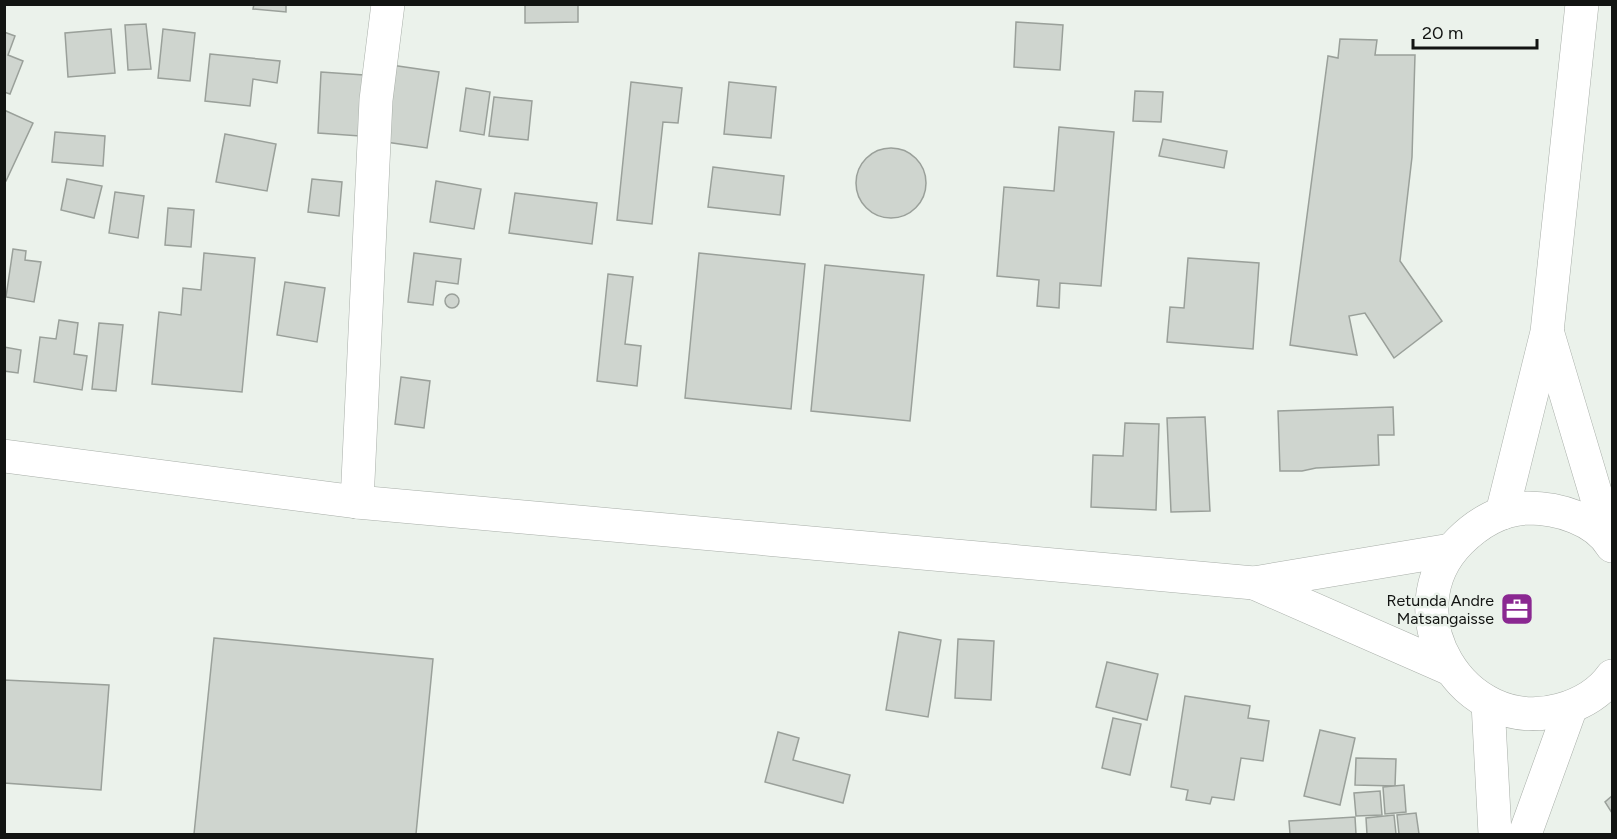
<svg xmlns="http://www.w3.org/2000/svg" width="1617" height="839" font-family="Figtree,sans-serif">
<rect width="100%" height="100%" fill="#ebf2eb"/>
<g fill="#cfd5cf" stroke="#9aa09a" stroke-width="1.5">
<polygon points="254,4 286,4 286,12 253,9"/>
<polygon points="525,4 578,4 578,22 525,23"/>
<polygon points="1016,22 1063,25 1060,70 1014,67"/>
<polygon points="146,24 151,69 128,70 125,25"/>
<polygon points="111,29 115,73 68,77 65,33"/>
<polygon points="163,29 195,33 190,81 158,78"/>
<polygon points="4,32 15,36 8,55 23,61 10,94 4,92"/>
<polygon points="1340,39 1377,40 1375,55 1415,55 1412,157 1400,261 1442,321 1394,358 1365,313 1349,316 1357,355 1290,345 1328,56 1338,58"/>
<polygon points="210,54 280,61 277,83 253,79 250,106 205,101"/>
<polygon points="391,65 439,72 427,148 379,141"/>
<polygon points="321,72 364,75 360,136 318,133"/>
<polygon points="631,82 682,88 678,123 663,122 652,224 617,220"/>
<polygon points="729,82 776,87 771,138 724,134"/>
<polygon points="466,88 490,92 484,135 460,131"/>
<polygon points="1135,91 1163,92 1161,122 1133,121"/>
<polygon points="494,97 532,101 528,140 489,136"/>
<polygon points="4,110 33,123 6,181 4,181"/>
<polygon points="1059,127 1114,132 1101,286 1060,283 1059,308 1037,306 1039,280 997,276 1004,187 1054,191"/>
<polygon points="55,132 105,136 103,166 52,162"/>
<polygon points="225,134 276,144 267,191 216,182"/>
<polygon points="1163,139 1227,151 1224,168 1159,156"/>
<circle cx="891" cy="183" r="35"/>
<polygon points="713,167 784,176 780,215 708,207"/>
<polygon points="67,179 102,186 94,218 61,210"/>
<polygon points="312,179 342,182 339,216 308,212"/>
<polygon points="436,181 481,189 474,229 430,222"/>
<polygon points="115,192 144,196 138,238 109,233"/>
<polygon points="515,193 597,203 592,244 509,233"/>
<polygon points="168,208 194,210 191,247 165,245"/>
<polygon points="13,249 26,251 25,260 41,262 34,302 6,297"/>
<polygon points="204,253 255,258 242,392 152,384 159,312 181,315 183,288 201,290"/>
<polygon points="414,253 461,259 458,284 436,281 433,305 408,302"/>
<polygon points="699,253 805,264 791,409 685,398"/>
<polygon points="1188,258 1259,263 1253,349 1167,342 1170,307 1184,308"/>
<polygon points="825,265 924,275 910,421 811,411"/>
<polygon points="608,274 633,277 625,344 641,346 637,386 597,381"/>
<polygon points="285,282 325,288 317,342 277,335"/>
<circle cx="452" cy="301" r="7"/>
<polygon points="59,320 78,323 74,354 87,356 82,390 34,382 40,337 56,339"/>
<polygon points="99,323 123,325 116,391 92,389"/>
<polygon points="4,347 21,350 18,373 4,371"/>
<polygon points="401,377 430,381 424,428 395,424"/>
<polygon points="1393,407 1394,435 1378,435 1379,465 1316,468 1302,471 1280,471 1278,411"/>
<polygon points="1205,417 1210,511 1171,512 1167,418"/>
<polygon points="1125,423 1159,424 1156,510 1091,507 1093,455 1123,456"/>
<polygon points="899,632 941,640 928,717 886,710"/>
<polygon points="214,638 433,659 416,834 194,834"/>
<polygon points="958,639 994,641 991,700 955,698"/>
<polygon points="1107,662 1158,674 1147,720 1096,707"/>
<polygon points="4,680 109,685 101,790 4,783"/>
<polygon points="1185,696 1250,706 1248,718 1269,721 1263,761 1241,758 1234,800 1212,797 1210,804 1186,800 1188,790 1171,787"/>
<polygon points="1113,718 1141,724 1130,775 1102,768"/>
<polygon points="1320,730 1355,738 1340,805 1304,796"/>
<polygon points="778,732 799,738 793,760 850,775 843,803 765,782"/>
<polygon points="1356,758 1396,759 1395,786 1355,785"/>
<polygon points="1404,785 1406,812 1385,814 1383,787"/>
<polygon points="1380,791 1382,815 1356,816 1354,793"/>
<polygon points="1612,796 1612,813 1605,802"/>
<polygon points="1416,813 1419,834 1399,834 1397,815"/>
<polygon points="1394,815 1396,834 1367,834 1366,818"/>
<polygon points="1355,817 1356,834 1290,834 1289,821"/>
</g>
<g fill="none" stroke-linecap="round" stroke-linejoin="round">
<g stroke="#a8aea8" stroke-width="34">
<g id="minor">
<polyline points="357,502 376,100 388,4"/>
<polyline points="1488,703 1495,834"/>
<polyline points="1525,834 1571,707"/>
</g>
</g>
<g stroke="#a8aea8" stroke-width="34">
<g id="secondary">
<polyline points="1548,334 1610,542"/>
<polyline points="4,456 357,502 1254,583 1451,550"/>
<polyline points="1502,513 1547,332 1582,4"/>
<path d="M1612,546C1596,519 1558,508 1528,508C1502,509 1478,523 1460,541C1389,612 1463,737 1560,710C1581,704 1600,693 1612,676"/>
<polyline points="1254,583 1450,669"/>
</g>
</g>
<use href="#minor" stroke="#fff" stroke-width="33"/>
<use href="#secondary" stroke="#fff" stroke-width="33"/>
</g>
<defs>
<g id="office-square" transform="scale(1.725)"><rect x="-9" y="-9" width="18" height="18" rx="4" fill="#8a2891" stroke="#ebf2eb"/><path d="M-6-3h4V-5.5h4V-3h4V5H-6ZM-1-4.5V-3h2v-1.5ZM-6 0V1H6V0Z" fill="#fff"/></g>
</defs>
<g fill-rule="evenodd">
<use href="#office-square" x="1517" y="609"/>
</g>
<g text-anchor="middle" stroke-width="5" stroke-linejoin="round" paint-order="stroke">
<g font-size="16" fill="#121412" stroke="#ebf2eb" text-anchor="end">
<text x="1494" y="606">Retunda Andre<tspan x="1494" dy="18">Matsangaisse</tspan></text>
</g>
</g>
<rect width="1617" height="839" fill="none" stroke="#121412" stroke-width="12"/>
<path d="M1413 39v9h124v-9" fill="none" stroke="#121412" stroke-width="3"/>
<text x="1422" y="39" font-size="18" fill="#121412" stroke="#ebf2eb" stroke-width="4.5" paint-order="stroke">20 m</text>
</svg>
